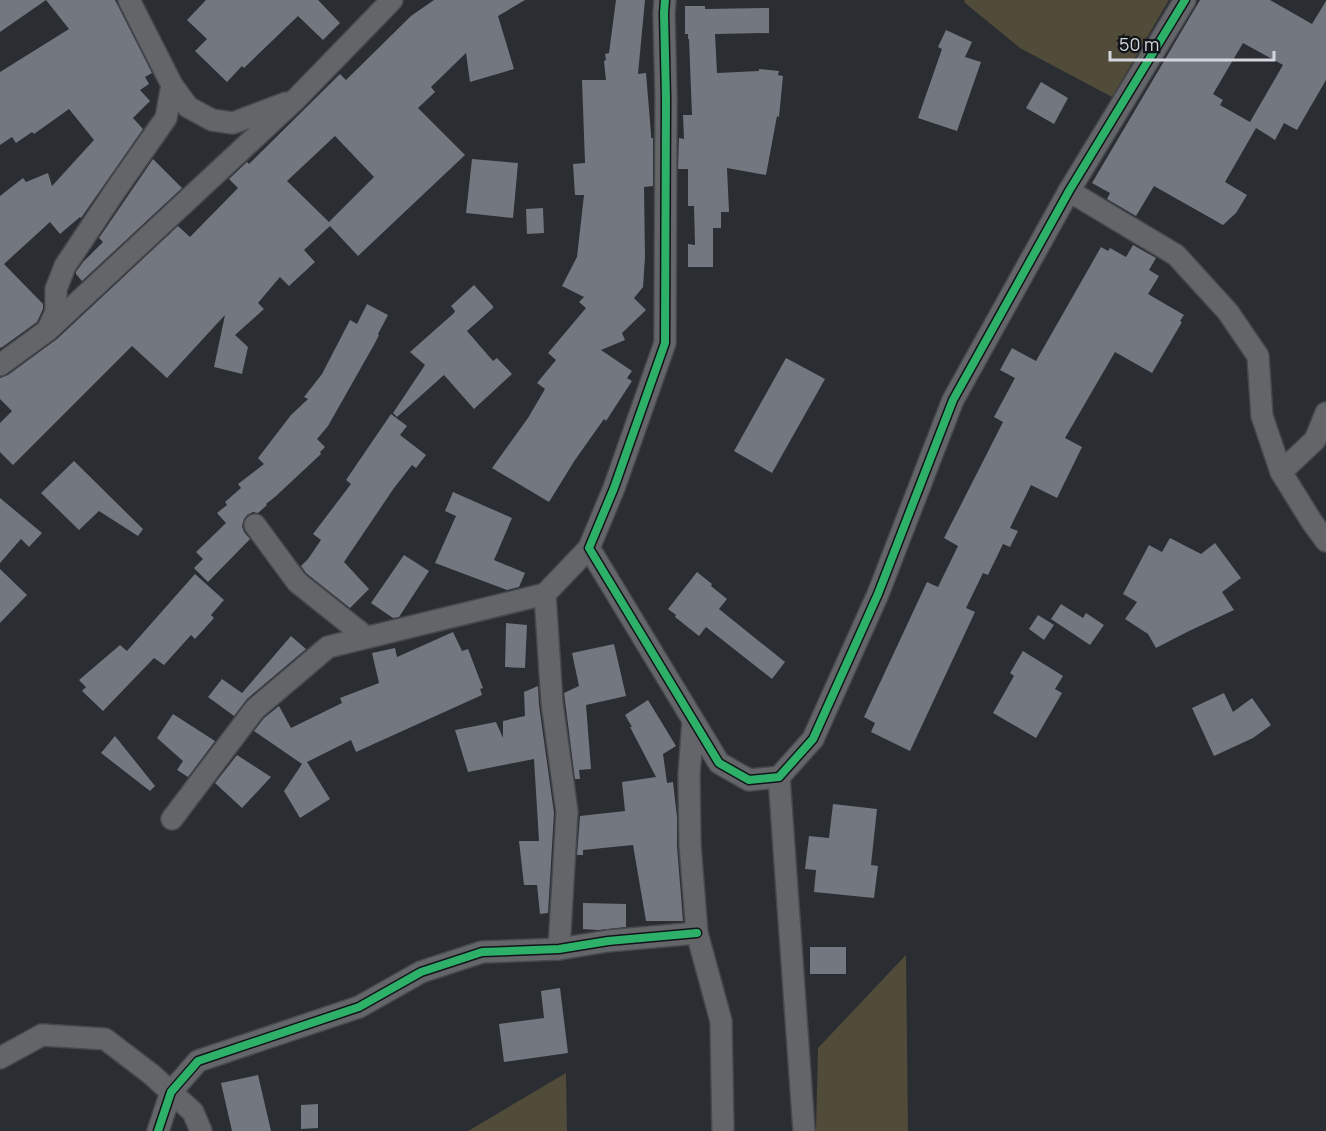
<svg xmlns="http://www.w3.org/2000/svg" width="1326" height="1131" font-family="Manrope,sans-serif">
<rect width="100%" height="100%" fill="#2a2d32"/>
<g fill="#514b39">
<polygon points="964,0 1169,0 1112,97 1020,48 965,3"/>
<polygon points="906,955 908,1131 816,1131 818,1048"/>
<polygon points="566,1073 567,1131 468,1131"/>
</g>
<g fill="#727780" fill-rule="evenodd">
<polygon points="0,0 115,0 152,73 145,77 149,84 140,90 150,101 133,118 143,129 81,218 80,217 60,234 50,222 4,264 43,304 43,309 37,322 1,348 0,347 0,196 23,178 26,182 48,173 52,186 94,140 69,109 34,134 32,132 16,143 12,137 0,145 0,72 69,29 46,0 0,32"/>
<polygon points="206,0 318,0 340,23 323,40 298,16 244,68 242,66 227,82 195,51 207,39 187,20"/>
<path d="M434,0H525L498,16L514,69L470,82L466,53L431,87L435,92L418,108L465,155L358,256L330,226L304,250L315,262L289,286L280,277L258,303L264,309L235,335L248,347L242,374L214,367L225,315L167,378L132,346L13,465L0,452V423L12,411L0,399V378L8,375L57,339L178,226L190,237L238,188L229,179L247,162L249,164L340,74L346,80L411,16ZM335,136L374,177L329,222L287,181Z"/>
<polygon points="616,0 645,0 638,74 646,73 651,134 651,138 653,138 653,186 644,187 645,257 643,287 634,298 646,310 622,333 625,340 601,350 632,371 627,378 632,381 606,421 604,419 575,460 549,502 492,468 528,418 545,389 537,383 556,360 548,353 586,308 579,302 584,297 562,286 577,257 584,195 575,195 573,164 585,163 582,80 606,80 604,61 606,60 605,54 609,53"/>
<path d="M1200,0H1270L1312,24L1326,1V80L1297,130L1284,123L1275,140L1256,128L1225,182L1247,195L1236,213L1223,225L1154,186L1136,216L1107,199L1110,193L1092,183ZM1243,43L1283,65L1250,122L1220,105L1223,100L1213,94Z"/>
<polygon points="685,6 705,6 705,9 769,8 769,33 715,34 717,73 759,71 759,69 779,71 778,75 783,76 779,117 777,116 766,175 727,168 729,212 721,212 721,228 713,228 713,267 688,267 688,244 695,245 694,206 688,206 688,169 678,169 679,138 684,139 683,115 692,115 689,39 688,39 688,34 685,34"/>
<polygon points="946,30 972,42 965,57 981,62 957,131 918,118 942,49 938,47"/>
<polygon points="1041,82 1068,98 1054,124 1026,108"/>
<polygon points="153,159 182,188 82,281 76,274 76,272 83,262 103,242 99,238"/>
<polygon points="472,159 518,163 513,218 466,213"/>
<polygon points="543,208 544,233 527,234 526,209"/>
<polygon points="1133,245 1156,258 1149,270 1159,276 1148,294 1184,315 1180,321 1182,322 1152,373 1115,352 1065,438 1082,447 1057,498 1031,485 1010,528 1018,531 1010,547 1003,544 988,575 983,573 966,608 975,612 910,751 871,732 875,723 864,717 927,582 938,587 958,546 944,538 1003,422 994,417 1015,378 1000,370 1012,348 1036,361 1101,247 1108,251 1110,248 1126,257"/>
<polygon points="474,285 493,306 493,308 467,331 493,361 497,358 512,374 474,409 444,375 397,417 393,413 425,365 410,352 454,313 455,311 451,306"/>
<polygon points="367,304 388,315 378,334 379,335 375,343 328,426 317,439 325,447 320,452 321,454 276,496 266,504 267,505 258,513 253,512 247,515 244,519 242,526 244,532 250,539 208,582 194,568 203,559 196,552 226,523 217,513 227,505 225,502 241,488 238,484 264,464 258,458 291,415 308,399 304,397 322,374 350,320 357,324"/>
<polygon points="786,358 825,379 772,473 734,451"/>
<polygon points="391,414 407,426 400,435 426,455 416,468 412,465 394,488 344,562 369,589 350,608 306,573 301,566 308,559 321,540 313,534 351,484 346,480"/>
<polygon points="74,461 143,529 138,536 99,511 79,530 41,493"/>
<polygon points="453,492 512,518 494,560 525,573 519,587 507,590 435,563 456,516 445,511"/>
<polygon points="0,498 42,533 29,547 21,539 0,563"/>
<polygon points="1170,538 1201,554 1215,543 1241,578 1222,592 1234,610 1187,632 1156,648 1148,634 1125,619 1137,602 1123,594 1149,545 1162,552"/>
<polygon points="404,555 429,571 399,617 393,618 371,603"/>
<polygon points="0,569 27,595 0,623"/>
<polygon points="697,572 712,584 711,586 727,599 719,609 785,662 772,679 706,627 699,636 675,617 676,615 668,609"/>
<polygon points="195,574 224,600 211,615 214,618 195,639 191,635 164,665 154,658 103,711 82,691 86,687 79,680 120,645 127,651"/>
<polygon points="1061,604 1083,618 1086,613 1104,625 1090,645 1051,619"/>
<polygon points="1038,615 1054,625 1044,640 1029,629"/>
<polygon points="506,623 527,625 525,668 505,667"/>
<polygon points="453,632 462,651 468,649 483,688 480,689 482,695 356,752 351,740 307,762 330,799 300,818 284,791 302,764 254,731 264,718 279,706 291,728 342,703 340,698 379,683 372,653 395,648 397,657"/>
<polygon points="291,636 306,649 247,699 234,716 208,697 222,679 242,693"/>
<polygon points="614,644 626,696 586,705 591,769 579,770 580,779 575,779 564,693 579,686 572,653"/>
<polygon points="1023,651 1063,676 1055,689 1062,693 1036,738 993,713 1014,676 1010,673"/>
<polygon points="538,686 539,705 554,813 548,913 540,914 537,885 524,885 519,841 539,841 534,759 468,772 455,730 496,722 503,738 503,721 525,716 524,692"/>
<polygon points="1224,693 1233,712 1252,698 1271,725 1253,738 1214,756 1192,708"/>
<polygon points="648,700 676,746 663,754 667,783 673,782 677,817 677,846 683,921 646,921 633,845 583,850 583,855 577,855 580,816 625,811 622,782 656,777 630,727 632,727 625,715"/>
<polygon points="173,714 215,741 188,777 177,770 183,761 157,738"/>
<polygon points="115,736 155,786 150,791 101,753"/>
<polygon points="237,755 271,777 242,808 215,783"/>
<polygon points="833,804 877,809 871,865 878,866 874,898 814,892 816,870 805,869 809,836 829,838"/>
<polygon points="583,903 626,904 626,927 598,930 583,929"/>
<rect x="810" y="947" width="36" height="27"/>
<polygon points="560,988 568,1053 504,1062 499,1024 544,1018 541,991"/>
<polygon points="258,1075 271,1131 232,1131 221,1083"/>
<polygon points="318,1104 318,1128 301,1129 301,1105"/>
</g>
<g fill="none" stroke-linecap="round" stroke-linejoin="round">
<g stroke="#45484d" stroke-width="24">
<g id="minor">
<polyline points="665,0 664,13 666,98 665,343 614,488 589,548 719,763 749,780 779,777 813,739 878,594 953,400 1069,191 1185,0"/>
<polyline points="172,85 188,107 212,120 233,123 286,103"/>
<polyline points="1069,191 1176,255 1228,312 1258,356 1262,416 1281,472 1312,522 1326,541"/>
<polyline points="48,329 56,312 56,289 65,266 117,188 166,118 172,85 129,0"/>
<polyline points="0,365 48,330 296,99 392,0"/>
<polyline points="1281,472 1315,440 1326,413"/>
<polyline points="255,525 297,582 366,637"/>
<polyline points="545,594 552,703 567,812 559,949"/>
<polyline points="693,721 689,775 690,845 697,933 721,1021 723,1131"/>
<polyline points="779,777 804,1131"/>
<polyline points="172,819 255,709 328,647 545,594 589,548"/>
<polyline points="0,1058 42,1035 105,1039 151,1074 193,1112 201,1131"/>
<polyline points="158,1131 171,1092 198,1061 359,1007 421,972 482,952 559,949 608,941 697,933"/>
</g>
</g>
<use href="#minor" stroke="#636569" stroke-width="21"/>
<g stroke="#111418" stroke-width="11">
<g id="cycleway">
<polyline points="665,0 664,13 666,98 665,343 614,488 589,548 719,763 749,780 779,777 813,739 878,594 953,400 1069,191 1185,0"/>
<polyline points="158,1131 171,1092 198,1061 359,1007 421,972 482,952 559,949 608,941 697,933"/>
</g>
</g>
<use href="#cycleway" stroke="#2db169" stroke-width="8"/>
</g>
<path d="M1110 51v9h164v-9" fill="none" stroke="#d3d7dd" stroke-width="3"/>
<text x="1119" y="51" font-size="18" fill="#d3d7dd" stroke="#111418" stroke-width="4.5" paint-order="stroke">50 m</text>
</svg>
